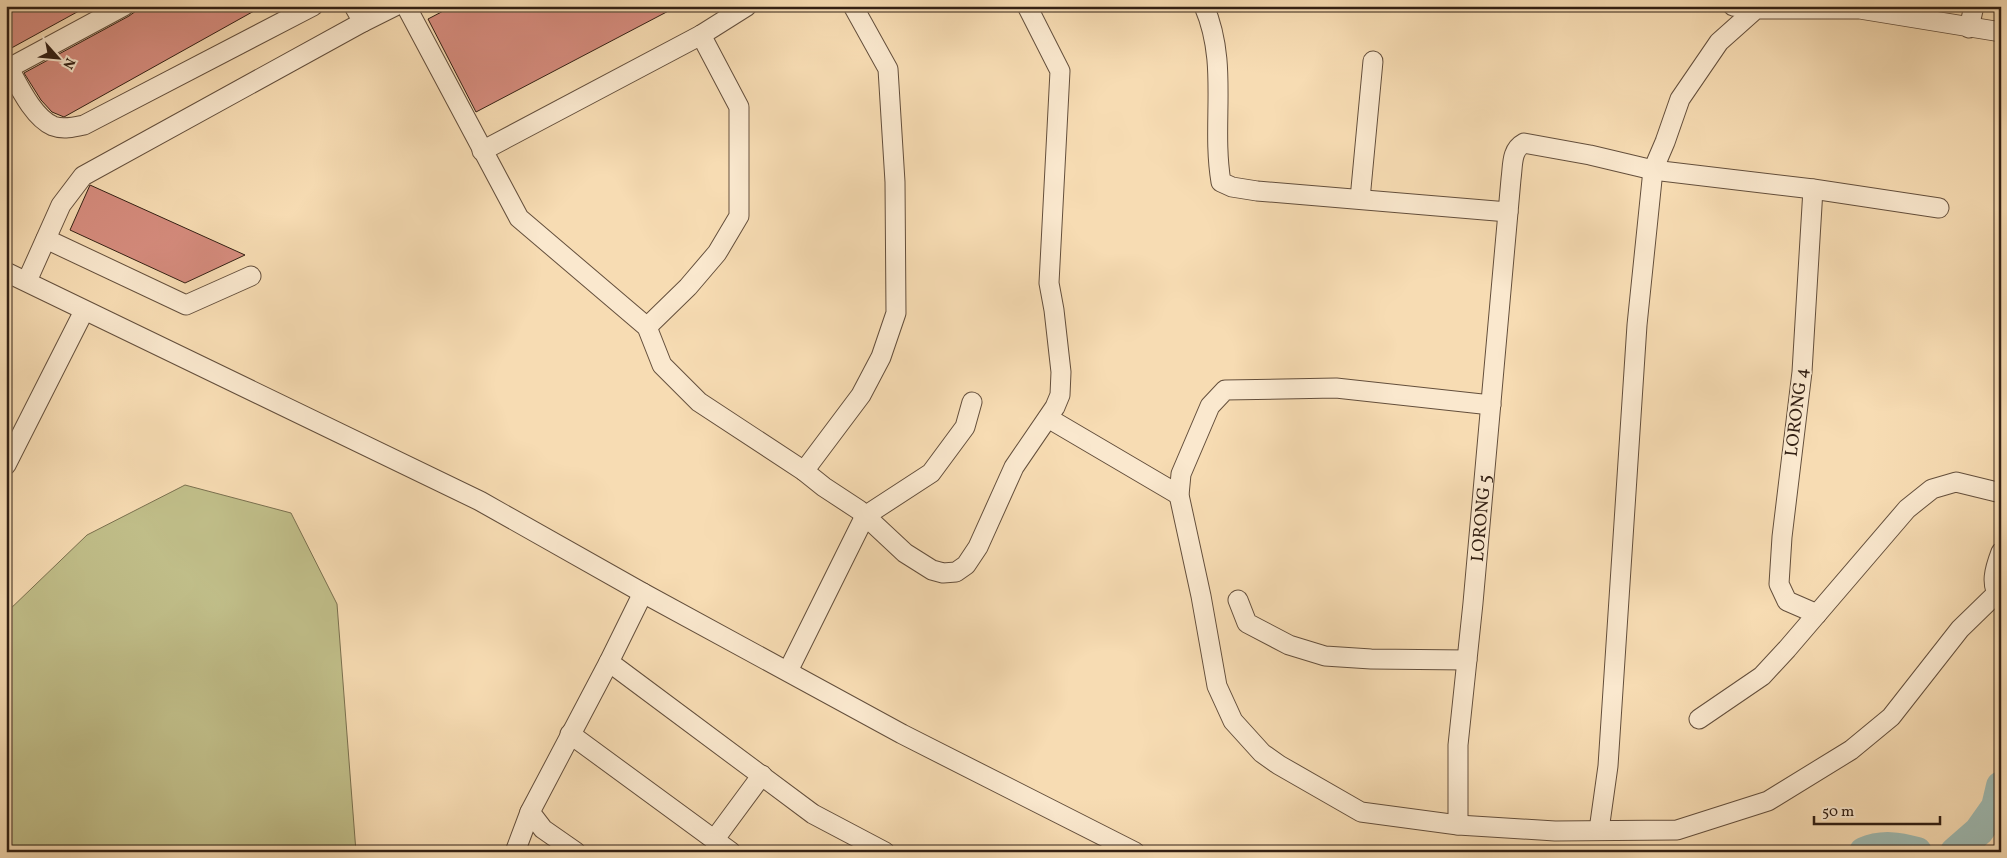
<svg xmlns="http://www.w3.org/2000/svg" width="2007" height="858" font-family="Vollkorn,serif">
<rect width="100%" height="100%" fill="#f7dcb3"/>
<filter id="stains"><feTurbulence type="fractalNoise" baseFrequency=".004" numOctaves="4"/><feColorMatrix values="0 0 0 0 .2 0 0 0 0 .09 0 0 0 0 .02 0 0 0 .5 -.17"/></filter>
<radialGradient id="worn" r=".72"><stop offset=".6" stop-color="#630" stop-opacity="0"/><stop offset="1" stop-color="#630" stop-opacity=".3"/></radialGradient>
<polygon fill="#c1bf8a" stroke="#7a704f" points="185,485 291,513 337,604 356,852 6,852 6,613 87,535"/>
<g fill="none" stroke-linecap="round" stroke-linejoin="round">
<g stroke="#9ebab2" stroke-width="30">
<path d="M1864,852C1882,844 1899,847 1917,852"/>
<polyline points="1955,852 1979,831 1996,807 2001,786"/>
</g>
</g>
<g fill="#d68c7e" stroke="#332014">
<polygon points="6,6 88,6 6,51"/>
<polygon points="143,6 263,6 64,117 52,112 41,100 24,73 129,16"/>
<polygon points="453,6 678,6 476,112 428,19"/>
<polygon points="90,185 245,255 185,283 70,230"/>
</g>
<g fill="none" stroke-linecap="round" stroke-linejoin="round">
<g stroke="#644f3c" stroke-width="21">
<g id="minor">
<polyline points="354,6 363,22"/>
<polyline points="406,6 519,218 647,327 662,365 699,402 804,471 824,487 859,510 905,553 932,570 943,573 956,572 966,565 978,547 1014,467 1055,407 1060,395 1061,372 1054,310 1049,283 1060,71 1027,6"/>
<path d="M1204,6C1229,64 1211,122 1221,182L1232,187L1257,191L1508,212"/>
<polyline points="1733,6 1756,9"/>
<polyline points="1969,28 1974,6"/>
<path d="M6,63C17,82 32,117 53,126C63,130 75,127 84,125L313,6"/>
<polyline points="9,68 124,6"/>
<polyline points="482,151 701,35 747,6"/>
<polyline points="1813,189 1802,372 1782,537 1779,584 1787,601 1817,614"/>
<polyline points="1360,199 1373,61"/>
<polyline points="46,239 186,305 251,276"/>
<polyline points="6,272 480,501 643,593 902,734 1135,852"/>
<polyline points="27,281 61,205 83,176 363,22 395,6"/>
<polyline points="647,327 688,287 717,253 739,216 739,107 701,35"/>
<polyline points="1491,405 1336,388 1225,390 1210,406 1181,474 1179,495 1201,596 1217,686 1233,721 1262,753 1279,765 1361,812 1458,825 1555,831 1677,830 1768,801 1851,750 1891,717 1960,629 1996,594"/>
<polyline points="1048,418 1179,495"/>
<polyline points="6,465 84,311"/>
<polyline points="804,471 861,395 881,357 896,313 895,182 888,69 853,6"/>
<path d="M2001,552C1995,568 1989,585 2001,600"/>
<polyline points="1238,600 1247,623 1289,645 1325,656 1371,659 1467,660"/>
<polyline points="609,662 813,814 885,852"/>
<polyline points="788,671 865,516 931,473 965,427 972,402"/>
<polyline points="1699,719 1762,676 1787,649 1907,509 1932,489 1956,482 2001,493"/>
<polyline points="570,734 731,852"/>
<path id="s1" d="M1458,825V745L1473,603L1511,179C1513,165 1511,150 1524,143L1590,155L1653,170L1813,189L1939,208"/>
<polyline points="1599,830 1608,766 1637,325 1653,170 1665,142 1680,99 1719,42 1756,9 1860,9 2001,32"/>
<polyline points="714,840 762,775"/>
<polyline points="515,852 530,812"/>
<polyline points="576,852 543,829 530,812 609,662 643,593"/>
</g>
</g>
<use href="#minor" stroke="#fae8ce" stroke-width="19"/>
</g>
<g text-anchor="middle" stroke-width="4" stroke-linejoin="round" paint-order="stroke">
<g font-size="18" fill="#332014" stroke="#fae8ce">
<text transform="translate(1796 412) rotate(-83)" y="6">LORONG 4</text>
<text dy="6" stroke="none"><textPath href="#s1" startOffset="308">LORONG 5</textPath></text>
</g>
</g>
<rect width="2007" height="858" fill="none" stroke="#f7dcb3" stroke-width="25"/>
<rect x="8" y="8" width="1992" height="843" fill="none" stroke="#332014" stroke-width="2.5"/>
<rect x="12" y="12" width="1982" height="833" fill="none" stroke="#332014"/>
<g transform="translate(58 58) rotate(117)" stroke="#fae8ce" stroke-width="4" paint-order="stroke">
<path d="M0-4L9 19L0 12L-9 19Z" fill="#332014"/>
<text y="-8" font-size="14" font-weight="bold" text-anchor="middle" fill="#332014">N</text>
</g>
<path d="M1814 816v8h126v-8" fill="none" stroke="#332014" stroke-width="2.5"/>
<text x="1822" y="816" font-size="15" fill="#332014" stroke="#fae8ce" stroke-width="4" paint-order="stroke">50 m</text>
<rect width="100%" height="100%" filter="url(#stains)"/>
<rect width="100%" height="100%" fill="url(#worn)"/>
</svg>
